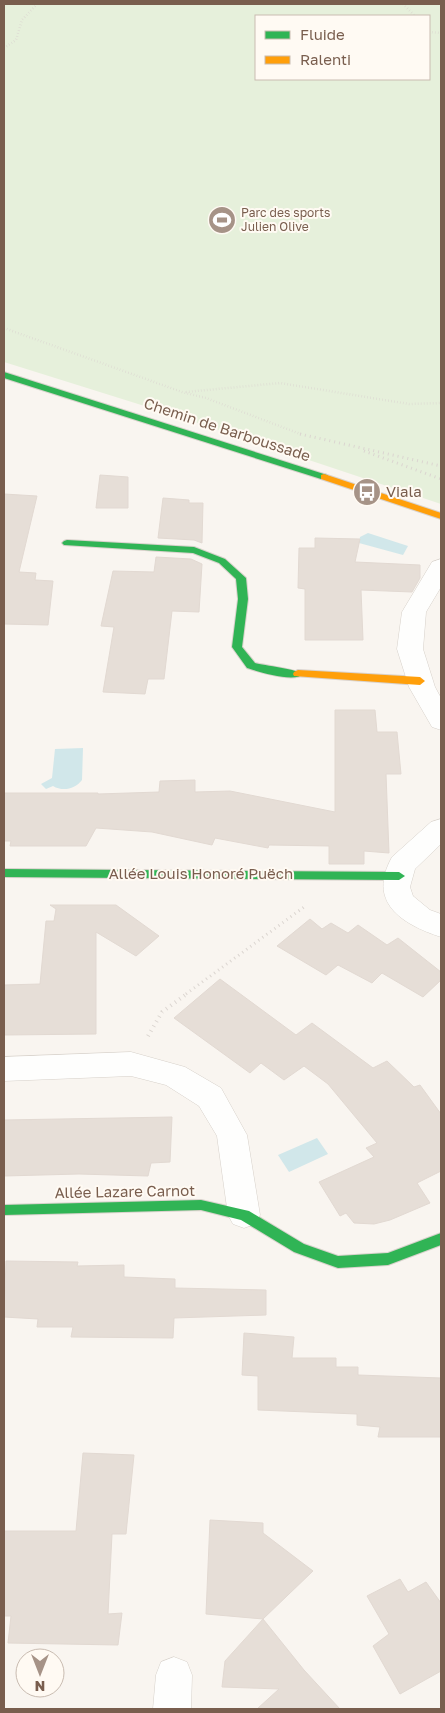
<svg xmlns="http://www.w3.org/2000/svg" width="445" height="1713" font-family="'Golos Text',sans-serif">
<rect width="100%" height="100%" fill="#f9f5f0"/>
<path fill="#e6f0db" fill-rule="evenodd" d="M4,4H441V504L186,419L4,362ZM256,16H429V79H256Z"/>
<g fill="#d1e7ea">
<polygon points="368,533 408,546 403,555 359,543 360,537"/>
<path d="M83,748L82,780C75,789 63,792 53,786L46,789L41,784L52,778L55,749Z"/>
<polygon points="317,1138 328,1154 289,1172 278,1155"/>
</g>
<g fill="#e6ded7" stroke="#e2d9d2">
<polygon points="100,475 128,477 128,508 96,508"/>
<polygon points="4,494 37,496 19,572 36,573 35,580 53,581 48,625 4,624"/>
<polygon points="163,498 189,500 189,503 203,503 202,543 194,540 158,538"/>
<polygon points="315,538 360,539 355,562 420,565 420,578 412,592 361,590 363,640 305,640 305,589 298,588 299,548 315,548"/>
<polygon points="156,557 191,559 202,564 199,612 172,611 164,679 148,679 145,694 103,692 114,627 101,626 113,571 154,572"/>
<polygon points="335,710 375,710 377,732 397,732 401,774 386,774 389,853 364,851 364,864 329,864 329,846 269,845 268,848 215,838 212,845 152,832 96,828 86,846 10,846 11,841 4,841 4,793 98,793 98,794 159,792 160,781 195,780 195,792 230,791 335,812"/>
<polygon points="50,905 116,905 159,936 136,956 96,932 96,1034 4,1035 4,985 40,984 46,921 54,921 56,909"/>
<polygon points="310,919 322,929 331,923 348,933 358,925 387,945 398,938 441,972 441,980 423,997 382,973 372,983 338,965 326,975 277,946"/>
<polygon points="220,979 296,1035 312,1023 373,1068 387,1061 414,1087 420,1085 441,1114 441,1171 417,1183 430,1203 390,1220 374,1224 354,1223 346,1213 340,1216 319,1182 374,1157 366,1148 377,1143 328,1084 304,1066 284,1080 261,1063 250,1073 174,1018"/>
<polygon points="172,1117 170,1162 151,1163 148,1176 79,1174 4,1176 4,1120"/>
<polygon points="6,1261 78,1262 77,1266 124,1265 124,1277 175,1279 175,1288 266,1290 266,1315 174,1318 173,1338 71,1337 73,1327 37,1327 38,1319 4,1317"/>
<polygon points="244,1333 294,1337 292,1358 336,1358 336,1367 358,1367 358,1375 441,1378 441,1437 378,1437 380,1427 357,1425 357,1414 258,1410 258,1376 242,1375"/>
<polygon points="83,1453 134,1455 126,1534 112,1534 108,1614 122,1613 118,1645 8,1643 11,1616 4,1616 4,1531 76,1531"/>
<polygon points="210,1520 263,1523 263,1533 313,1571 263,1619 206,1614"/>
<polygon points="400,1579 408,1592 426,1582 441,1603 441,1671 400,1694 373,1646 389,1634 367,1596"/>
<polygon points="263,1619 304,1670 340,1709 257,1709 279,1689 222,1687 225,1661"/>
</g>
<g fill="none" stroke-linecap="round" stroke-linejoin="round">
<g stroke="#d7d1ca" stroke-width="1">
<g id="street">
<polygon points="441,559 441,587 426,612 423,649 435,687 441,698 441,730 432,727 409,687 397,649 402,612 432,562"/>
<path d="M441,819V844L415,869L410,887L413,896L430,910L441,914V937C401,924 367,902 392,857L431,822Z"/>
<polygon points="131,1052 185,1067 221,1088 247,1135 260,1215 255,1224 244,1228 233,1224 228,1215 217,1136 199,1106 166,1085 131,1076 4,1081 4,1057"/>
<polygon points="174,1657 187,1662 192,1675 191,1709 153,1709 156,1675 161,1662"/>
</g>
</g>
<g stroke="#d9d2cc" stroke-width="2">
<g id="fast">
<polygon points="4,372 327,475 329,477 327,479 321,479 4,378"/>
<path d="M67,540L194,547L225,559L246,578L248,599L242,647L255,663C263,665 300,670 303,674C295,683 259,672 247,668L232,647L238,599L236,579L219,563L193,553L64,545L62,543L64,541Z"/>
<polygon points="4,869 399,872 405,876 399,880 4,877"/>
<polygon points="201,1200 249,1211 304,1244 338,1256 388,1253 441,1233 441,1245 388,1265 338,1268 294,1252 241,1220 201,1210 4,1215 4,1205"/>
</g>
</g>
<g stroke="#d9d2cc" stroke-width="2">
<g id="slow">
<polygon points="324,474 441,513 441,519 321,479 321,475"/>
<polygon points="298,670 420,677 425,681 420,685 294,676 293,674 294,672"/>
</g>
</g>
<g stroke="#dbd5d0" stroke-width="2.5" stroke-dasharray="0.5 2.5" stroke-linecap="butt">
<polyline points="403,4 415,16"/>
<polyline points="4,5 7,4"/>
<polyline points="429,32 441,33"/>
<polyline points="4,48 16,40 22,20 37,4"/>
<polyline points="4,328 182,392 206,398 303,435"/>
<polyline points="186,392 280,383 409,404 441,403"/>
</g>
<g stroke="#dbd5d0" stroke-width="3" stroke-dasharray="1 4" stroke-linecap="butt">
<polyline points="300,434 441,466"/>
<polyline points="364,451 441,479"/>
<polyline points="186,994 304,907"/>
</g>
<polyline stroke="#dbd5d0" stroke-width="4" stroke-dasharray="1 4.5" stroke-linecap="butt" points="148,1036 162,1012 188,993"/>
<use href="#street" fill="#fefefd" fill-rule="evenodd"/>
<use href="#fast" fill="#30b455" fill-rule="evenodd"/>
<use href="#slow" fill="#ff9f0a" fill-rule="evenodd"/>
</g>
<defs>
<g id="stadium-disc" transform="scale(1.4375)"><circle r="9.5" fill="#a69387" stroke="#fffaf3"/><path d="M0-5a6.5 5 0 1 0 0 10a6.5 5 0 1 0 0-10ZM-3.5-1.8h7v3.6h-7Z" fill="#fff"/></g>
<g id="bus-disc" transform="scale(1.4375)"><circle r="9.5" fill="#a69387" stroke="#fffaf3"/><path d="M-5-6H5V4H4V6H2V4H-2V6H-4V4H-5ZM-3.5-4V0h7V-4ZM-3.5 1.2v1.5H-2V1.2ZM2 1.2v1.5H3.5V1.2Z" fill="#fff"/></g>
</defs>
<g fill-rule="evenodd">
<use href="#stadium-disc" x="222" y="220"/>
<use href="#bus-disc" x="367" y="492"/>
</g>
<g text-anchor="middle" stroke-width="4" stroke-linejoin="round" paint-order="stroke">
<g font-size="12" fill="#795e4e" stroke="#fffaf3" text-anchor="start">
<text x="241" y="217">Parc des sports<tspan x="241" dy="14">Julien Olive</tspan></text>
</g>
<g font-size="15" fill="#795e4e" stroke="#fffaf3">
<text transform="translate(227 430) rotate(18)" y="5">Chemin de Barboussade</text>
<text x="201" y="879">Allée Louis Honoré Puëch</text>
<text transform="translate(125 1192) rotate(-1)" y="5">Allée Lazare Carnot</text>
</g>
<g font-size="15" fill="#795e4e" stroke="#fffaf3" text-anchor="start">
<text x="386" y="497">Viala</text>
</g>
</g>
<rect width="445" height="1713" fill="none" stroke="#795e4e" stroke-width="10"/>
<rect x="255" y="15" width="175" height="65" fill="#fffaf3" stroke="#c9bcb1"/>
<rect x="265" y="31" width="25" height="8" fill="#30b455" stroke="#c9bcb1"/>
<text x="300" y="40" font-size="15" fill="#795e4e">Fluide</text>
<rect x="265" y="56" width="25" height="8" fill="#ff9f0a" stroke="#c9bcb1"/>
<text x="300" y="65" font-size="15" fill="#795e4e">Ralenti</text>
<g transform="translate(40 1673) rotate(180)"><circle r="24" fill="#fffaf3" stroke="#c9bcb1"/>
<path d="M0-4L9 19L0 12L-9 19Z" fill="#a69387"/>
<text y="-8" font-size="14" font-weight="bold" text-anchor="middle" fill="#795e4e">N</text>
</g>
</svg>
